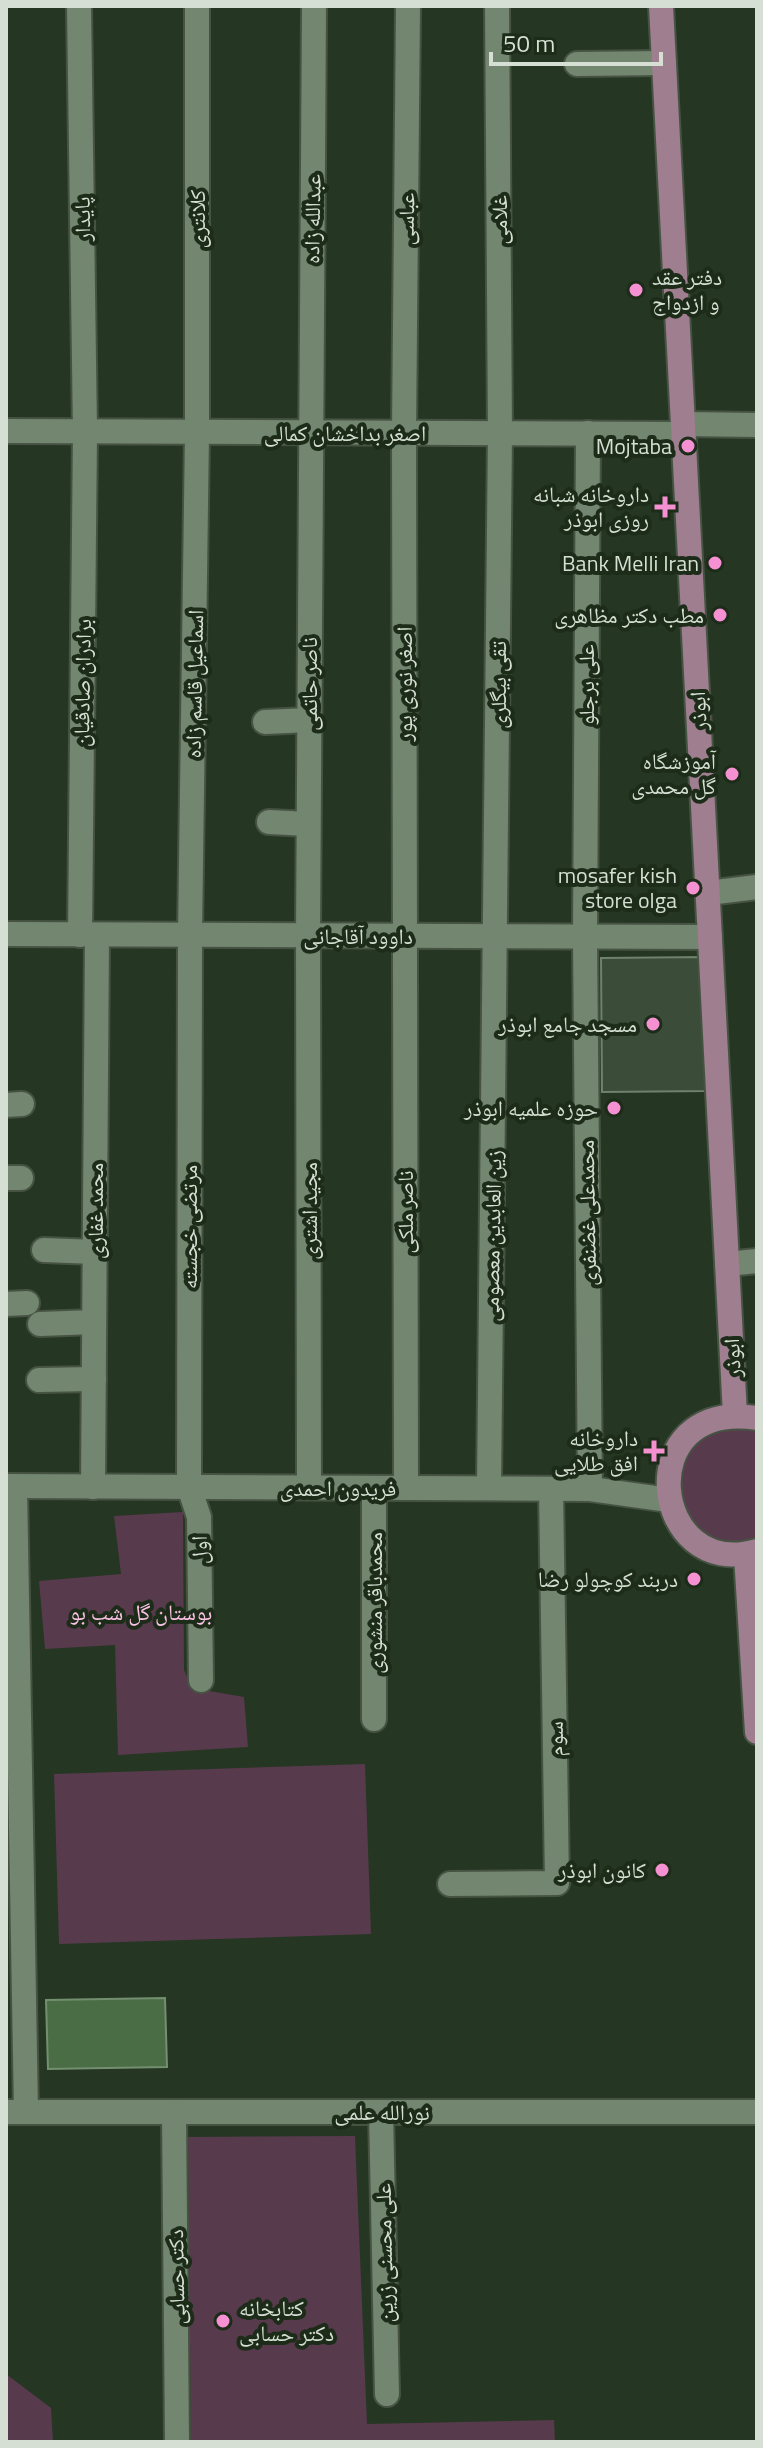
<svg xmlns="http://www.w3.org/2000/svg" width="763" height="2448" font-family="'Titillium Web','Noto Naskh Arabic',sans-serif">
<rect width="100%" height="100%" fill="#253623"/>
<g fill="#583a4d">
<polygon points="757,1429 757,1544 737,1548 700,1536 676,1502 679,1461 707,1431"/>
<polygon points="183,1512 184,1670 192,1688 244,1697 248,1747 118,1755 115,1645 45,1649 39,1581 121,1574 114,1516"/>
<polygon points="365,1764 371,1934 59,1944 54,1774"/>
<polygon points="355,2136 367,2424 554,2420 555,2442 191,2442 188,2137"/>
<polygon points="6,2374 51,2408 53,2442 6,2442"/>
</g>
<polygon fill="#4b6d46" stroke="#748f70" stroke-width="2" points="165,1998 167,2067 48,2069 46,2000"/>
<polygon fill="#3b4c38" stroke="#6f826c" stroke-width="2" points="705,957 706,1091 602,1092 601,958"/>
<g fill="none" stroke-linecap="round" stroke-linejoin="round">
<g stroke="#465343" stroke-width="28">
<g id="minor">
<polyline points="79,6 85,432 80,935"/>
<polyline points="197,6 197,432 190,935 189,1487 199,1517 201,1680"/>
<polyline points="577,64 664,63"/>
<polyline points="683,424 757,425"/>
<polyline points="6,431 684,434"/>
<polyline points="588,433 585,937 590,1489"/>
<polyline points="265,722 309,720"/>
<polyline points="269,822 308,824"/>
<polyline points="708,893 757,887"/>
<polyline points="6,934 710,937"/>
<polyline points="6,1105 22,1104"/>
<polyline points="6,1178 21,1178"/>
<polyline points="44,1250 95,1252"/>
<polyline points="727,1264 757,1261"/>
<polyline points="6,1304 27,1303"/>
<polyline points="40,1324 94,1322"/>
<polyline points="39,1380 94,1379"/>
<polyline points="6,1486 590,1489 669,1500"/>
<polyline points="15,1486 26,2112"/>
<polyline points="93,1487 97,935"/>
<polyline points="309,1487 308,935 314,6"/>
<polyline points="374,1488 374,1719"/>
<polyline points="406,1488 404,433 408,6"/>
<polyline points="489,1488 500,433 497,6"/>
<polyline points="450,1884 557,1883 551,1489"/>
<polyline points="6,2112 757,2112"/>
<polyline points="174,2112 177,2442"/>
<polyline points="381,2112 387,2394"/>
</g>
</g>
<g stroke="#465343" stroke-width="28">
<g id="major">
<polyline points="661,6 735,1415"/>
<path d="M757,1418C629,1398 650,1582 757,1551"/>
<polyline points="746,1555 757,1732"/>
</g>
</g>
<use href="#minor" stroke="#738670" stroke-width="24"/>
<use href="#major" stroke="#9e7e8f" stroke-width="24"/>
</g>
<g fill="#f591d2" stroke="#1c2c19" stroke-width="3">
<circle cx="636" cy="290" r="8"/>
<circle cx="688" cy="446" r="8"/>
<path d="M661 495h8v8h8v8h-8v8h-8v-8h-8v-8h8z"/>
<circle cx="715" cy="563" r="8"/>
<circle cx="720" cy="615" r="8"/>
<circle cx="732" cy="774" r="8"/>
<circle cx="693" cy="888" r="8"/>
<circle cx="653" cy="1024" r="8"/>
<circle cx="614" cy="1108" r="8"/>
<path d="M650 1439h8v8h8v8h-8v8h-8v-8h-8v-8h8z"/>
<circle cx="694" cy="1579" r="8"/>
<circle cx="662" cy="1870" r="8"/>
<circle cx="223" cy="2321" r="8"/>
</g>
<g text-anchor="middle" stroke-width="8" stroke-linejoin="round" paint-order="stroke">
<g font-size="22" fill="#d5dfd3" stroke="#1c2c19">
<text transform="translate(82 219) rotate(-91)" y="8">پایدار</text>
<text transform="translate(197 219) rotate(-90)" y="8">کلانتری</text>
<text transform="translate(312 219) rotate(-89)" y="8">عبدالله زاده</text>
<text transform="translate(406 219) rotate(-89)" y="8">عباسی</text>
<text transform="translate(499 220) rotate(-90)" y="8">غلامی</text>
<text x="345" y="441">اصغر بداخشان کمالی</text>
<text transform="translate(82 683) rotate(-89)" y="8">برادران صادقیان</text>
<text transform="translate(194 684) rotate(-89)" y="8">اسماعیل قاسم زاده</text>
<text transform="translate(309 684) rotate(-90)" y="8">ناصر حاتمی</text>
<text transform="translate(404 684) rotate(-90)" y="8">اصغر نوری پور</text>
<text transform="translate(498 685) rotate(-90)" y="8">تقی بیگلری</text>
<text transform="translate(586 685) rotate(-90)" y="8">علی برجلو</text>
<text transform="translate(698 711) rotate(-93)" y="8">ابوذر</text>
<text x="358" y="944">داوود آقاجانی</text>
<text transform="translate(95 1211) rotate(-90)" y="8">محمد غفاری</text>
<text transform="translate(309 1211) rotate(-90)" y="8">مجید اشتری</text>
<text transform="translate(405 1212) rotate(-90)" y="8">ناصر ملکی</text>
<text transform="translate(587 1213) rotate(-91)" y="8">محمدعلی غضنفری</text>
<text transform="translate(189 1227) rotate(-90)" y="8">مرتضی خجسته</text>
<text transform="translate(492 1236) rotate(-89)" y="8">زین العابدین معصومی</text>
<text transform="translate(732 1358) rotate(-93)" y="8">ابوذر</text>
<text x="338" y="1496">فریدون احمدی</text>
<text transform="translate(199 1550) rotate(-91)" y="8">اول</text>
<text transform="translate(374 1603) rotate(-90)" y="8">محمدباقر منشوری</text>
<text transform="translate(555 1739) rotate(-91)" y="8">سوم</text>
<text x="382" y="2120">نورالله علمی</text>
<text transform="translate(384 2253) rotate(-91)" y="8">علی محسنی زرین</text>
<text transform="translate(176 2277) rotate(-91)" y="8">دکتر حسابی</text>
</g>
<g font-size="22" fill="#d5dfd3" stroke="#1c2c19" text-anchor="end">
<text x="652" y="285" text-anchor="start">دفتر عقد<tspan x="652" dy="25">و ازدواج</tspan></text>
<text x="672" y="454">Mojtaba</text>
<text x="649" y="502">داروخانه شبانه<tspan x="649" dy="25">روزی ابوذر</tspan></text>
<text x="699" y="571">Bank Melli Iran</text>
<text x="704" y="623">مطب دکتر مظاهری</text>
<text x="716" y="769">آموزشگاه<tspan x="716" dy="25">گل محمدی</tspan></text>
<text x="677" y="883">mosafer kish<tspan x="677" dy="25">store olga</tspan></text>
<text x="637" y="1032">مسجد جامع ابوذر</text>
<text x="598" y="1116">حوزه علمیه ابوذر</text>
<text x="638" y="1446">داروخانه<tspan x="638" dy="25">افق طلایی</tspan></text>
<text x="678" y="1587">دربند کوچولو رضا</text>
<text x="646" y="1878">کانون ابوذر</text>
<text x="239" y="2316" text-anchor="start">کتابخانه<tspan x="239" dy="25">دکتر حسابی</tspan></text>
</g>
<g font-size="22" fill="#fcc1e5" stroke="#1c2c19">
<text x="141" y="1620">بوستان گل شب بو</text>
</g>
</g>
<rect width="763" height="2448" fill="none" stroke="#d5dfd3" stroke-width="16"/>
<path d="M491 52v12h170v-12" fill="none" stroke="#d5dfd3" stroke-width="4"/>
<text x="503" y="52" font-size="24" fill="#d5dfd3" stroke="#1c2c19" stroke-width="6" paint-order="stroke">50 m</text>
</svg>
